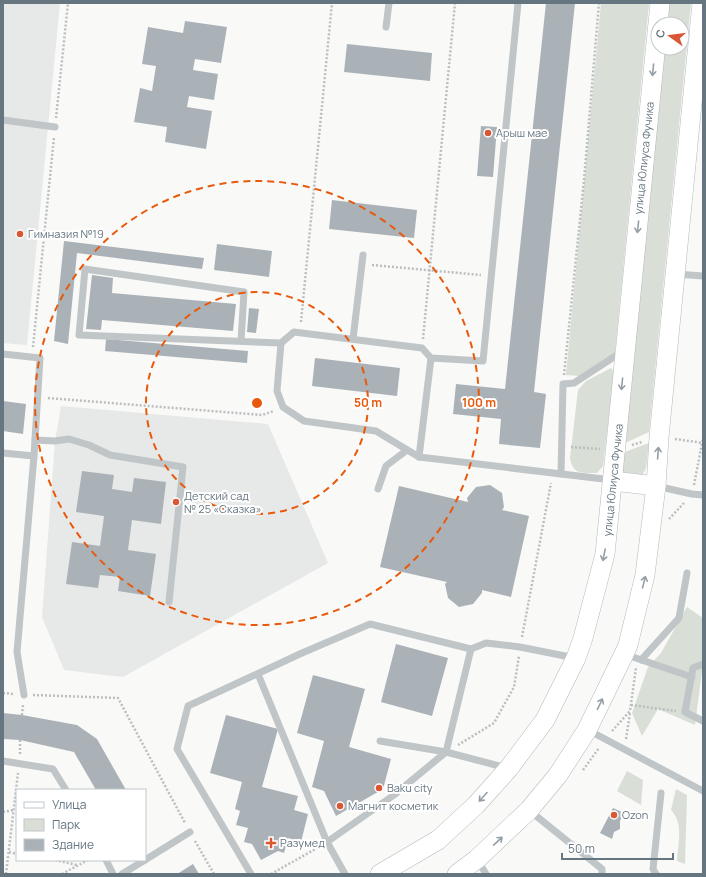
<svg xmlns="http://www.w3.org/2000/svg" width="706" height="877" font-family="Manrope,sans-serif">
<rect width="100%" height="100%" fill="#f9f9f7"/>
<g fill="#e7e8e8">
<polygon points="3,3 60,3 27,345 3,343"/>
<polygon points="61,406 268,424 328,563 123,677 64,670 42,617 55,441"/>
</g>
<g fill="#d9ded6">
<polygon points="601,3 649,3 615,352 579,376 566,375"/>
<polygon points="666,3 691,3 649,432 623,444 662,48 682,48 682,24 664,24"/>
<path d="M611,368L614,372L603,466L597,473C582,473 573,475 570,458L578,390L586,381Z"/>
<polygon points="649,443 646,468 643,474 634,477 625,474 621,468 622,453"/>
<polygon points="687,607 703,618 703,663 695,725 658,709 642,736 632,713 648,667 661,653"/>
<polygon points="627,771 643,780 641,805 617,791"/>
<path d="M676,789L687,795L685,864L677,861C678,844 684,823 671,810Z"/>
</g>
<g fill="#aab2b7">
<polygon points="546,3 575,3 534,392 546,394 540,448 499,444 501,419 453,414 456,384 505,389"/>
<polygon points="185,21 227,27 221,63 195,59 193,70 218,74 214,100 189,96 187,107 212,111 206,149 165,142 167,127 134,122 140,88 152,91 156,66 142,64 148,27 183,33"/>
<polygon points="347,44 432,53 430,81 344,72"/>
<polygon points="481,126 497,127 493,177 477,176"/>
<polygon points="332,200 417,210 414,238 329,229"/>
<polygon points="64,241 204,258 202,269 77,253 68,344 54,341"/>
<polygon points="217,244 272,251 269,277 214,270"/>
<polygon points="92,275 113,278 112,293 236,304 233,331 102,320 101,330 86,329"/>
<polygon points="249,308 259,309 256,333 247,332"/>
<polygon points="106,339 248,351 247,363 105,351"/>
<polygon points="315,358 400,368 397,396 312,386"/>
<polygon points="3,401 26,404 23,434 3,431"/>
<polygon points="82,471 114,475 112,489 132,492 134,478 166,482 161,524 132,520 128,550 156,554 150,596 118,591 120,577 100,575 98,588 66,584 72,542 100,546 104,516 76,512"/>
<polygon points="490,485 502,493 504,507 502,510 529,516 511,597 482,590 482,593 473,604 459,607 448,598 445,584 447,582 380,567 399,486 468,502 467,498 476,487"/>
<polygon points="396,644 448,658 432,716 381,702"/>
<polygon points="313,675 365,689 349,747 391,759 383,789 336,816 324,791 312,787 324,741 297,733"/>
<polygon points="3,713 22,715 77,725 97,739 126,790 96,790 74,752 20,740 3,739"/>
<polygon points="226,715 278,729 262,787 298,796 294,810 308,814 301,842 288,838 284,853 278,851 261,860 252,844 244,842 248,828 236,825 240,811 235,809 242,782 210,773"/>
<polygon points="613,808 624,813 620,821 620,829 614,832 612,839 600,833"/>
<polygon points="193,864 199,874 177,874"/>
</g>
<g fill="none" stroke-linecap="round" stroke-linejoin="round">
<g stroke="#b3b9bd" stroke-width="20">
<g id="secondary">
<polyline points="613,481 656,486"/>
<polyline points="380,874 438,840 476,805 509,768 545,720 576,658 583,638 605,554 660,3"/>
<polyline points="457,874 477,859 529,810 558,775 587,730 624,654 628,645 645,575 656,486 659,437 702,3"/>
</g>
</g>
<g stroke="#bbbec0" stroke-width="2.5" stroke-dasharray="2 2" stroke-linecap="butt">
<polyline points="56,118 68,3"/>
<polyline points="372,265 481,275"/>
<polyline points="301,322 332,3"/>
<polyline points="423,339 455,3"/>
<polyline points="33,347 54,137"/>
<polyline points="564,375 584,180 599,3"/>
<polyline points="48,398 262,415 274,411"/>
<polyline points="675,439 703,443"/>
<polyline points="632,445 642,442"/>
<polyline points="571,447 600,449"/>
<polyline points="694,485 703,438"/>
<polyline points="669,519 684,503"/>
<polyline points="522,637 551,483"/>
<polyline points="3,693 14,694"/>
<polyline points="33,695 118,698 185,823"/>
<polyline points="631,705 676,711"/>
<polyline points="22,715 23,705"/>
<polyline points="612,731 630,711 636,668"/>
<polyline points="626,739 630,713"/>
<polyline points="458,745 494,723 514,687 519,656"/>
<polyline points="20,754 20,740"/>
<polyline points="583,770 599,748"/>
<polyline points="3,812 14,810"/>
<polyline points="195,841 214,874"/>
<polyline points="9,852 17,854"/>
<polyline points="55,860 77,865"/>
<polyline points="6,874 18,773"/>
<polyline points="62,874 88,860"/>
<polyline points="271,874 319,847"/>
</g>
<g stroke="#c0c5c8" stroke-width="7">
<polyline points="386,27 389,3"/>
<polyline points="3,120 55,127"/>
<polyline points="676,274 703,276"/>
<polyline points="353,339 363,255"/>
<polyline points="241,341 244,292 85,269 79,335 281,343 294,332 422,348 431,358 483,361 518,3"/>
<polyline points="281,343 277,391 283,407 304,421 376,431 419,457 612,480"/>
<polyline points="3,354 40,358 34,456 17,652 24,695"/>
<polyline points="35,440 55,441 69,439 89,445 110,455 183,467 169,602"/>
<polyline points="3,453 34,456"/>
<polyline points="419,457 431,358"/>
<polyline points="561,474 563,384 574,383 623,351"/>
<polyline points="656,486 692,494 703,495"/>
<polyline points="378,489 386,466 407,450"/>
<polyline points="624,654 692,677"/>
<polyline points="641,660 679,618 687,573"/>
<polyline points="703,664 693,668 685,712 703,721"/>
<polyline points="258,674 327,842 345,874"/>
<polyline points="588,730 703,791"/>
<polyline points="380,741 446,752 507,768"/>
<polyline points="3,761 53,769 66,790"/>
<polyline points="530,811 602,869 602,874"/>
<polyline points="327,842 394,795 446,752 471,649 486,643 520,647 575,658"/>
<polyline points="477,859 486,874"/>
<polyline points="106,860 113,874"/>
<polyline points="145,860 190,832"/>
<polyline points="122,874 145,860"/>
<polyline points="251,874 177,749 188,706 302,653 370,624 471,649"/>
<polyline points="656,874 653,869 661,793"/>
</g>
<use href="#secondary" stroke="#fff" stroke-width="19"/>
</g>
<defs><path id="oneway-shaft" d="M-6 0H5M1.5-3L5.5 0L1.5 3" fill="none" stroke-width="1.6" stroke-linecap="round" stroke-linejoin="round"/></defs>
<g stroke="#949fa6">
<use href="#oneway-shaft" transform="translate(653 70) rotate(96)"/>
<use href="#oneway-shaft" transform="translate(638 227) rotate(96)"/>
<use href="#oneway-shaft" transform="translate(622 384) rotate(96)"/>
<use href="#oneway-shaft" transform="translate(658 453) rotate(-86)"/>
<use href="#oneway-shaft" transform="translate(604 555) rotate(101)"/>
<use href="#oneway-shaft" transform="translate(644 582) rotate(-76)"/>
<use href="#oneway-shaft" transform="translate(600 704) rotate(-64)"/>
<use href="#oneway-shaft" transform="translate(483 797) rotate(132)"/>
<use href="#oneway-shaft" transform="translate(498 841) rotate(-43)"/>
</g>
<g fill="none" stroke="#e8590c" stroke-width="2" stroke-dasharray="7 5">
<circle cx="257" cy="403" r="111"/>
<circle cx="257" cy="403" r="222"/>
</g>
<g fill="#da5736" stroke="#fff" stroke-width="1.5">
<circle cx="488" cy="133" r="4"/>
<circle cx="20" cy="234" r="4"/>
<circle cx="176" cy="502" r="4"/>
<circle cx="379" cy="788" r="4"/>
<circle cx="340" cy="806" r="4"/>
<circle cx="614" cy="815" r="4"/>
<path d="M269 837h4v4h4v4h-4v4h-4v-4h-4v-4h4z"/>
</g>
<g text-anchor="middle" stroke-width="4" stroke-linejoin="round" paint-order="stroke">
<g font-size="11" fill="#667680" stroke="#fff" text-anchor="start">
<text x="496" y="137">Арыш мае</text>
<text x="28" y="238">Гимназия №19</text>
<text x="184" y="500">Детский сад<tspan x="184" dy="13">№ 25 «Сказка»</tspan></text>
<text x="387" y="792">Baku city</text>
<text x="348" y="810">Магнит косметик</text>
<text x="622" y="819">Ozon</text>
<text x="280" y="847">Разумед</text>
</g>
<g font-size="11" fill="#667680" stroke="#fff">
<text transform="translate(644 158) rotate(-84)" y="4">улица Юлиуса Фучика</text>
<text transform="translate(613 480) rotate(-84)" y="4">улица Юлиуса Фучика</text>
</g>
</g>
<circle cx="257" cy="403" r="6" fill="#e8590c" stroke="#fff" stroke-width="2"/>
<g font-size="12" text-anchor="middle" font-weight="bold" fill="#e8590c" stroke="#fff" stroke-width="4" stroke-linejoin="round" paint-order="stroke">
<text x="368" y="407">50 m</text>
<text x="479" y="407">100 m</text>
</g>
<rect width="706" height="877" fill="none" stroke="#667680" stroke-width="8"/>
<rect x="16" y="789" width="130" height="72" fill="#ffffff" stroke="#c2c8cc"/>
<rect x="24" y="802" width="20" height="6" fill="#ffffff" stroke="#c2c8cc"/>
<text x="52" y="809" font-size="12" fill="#667680">Улица</text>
<rect x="24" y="819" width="20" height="12" fill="#d9ded6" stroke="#c2c8cc"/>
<text x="52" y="829" font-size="12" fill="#667680">Парк</text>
<rect x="24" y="839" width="20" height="12" fill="#aab2b7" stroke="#c2c8cc"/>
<text x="52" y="849" font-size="12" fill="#667680">Здание</text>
<g transform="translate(670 36) rotate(284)"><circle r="19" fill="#ffffff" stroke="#c2c8cc"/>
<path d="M0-3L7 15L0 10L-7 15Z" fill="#da5736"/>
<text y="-6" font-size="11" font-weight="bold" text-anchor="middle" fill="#667680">С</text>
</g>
<path d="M562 853v6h111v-6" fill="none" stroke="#667680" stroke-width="2"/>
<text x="568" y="853" font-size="12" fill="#667680" stroke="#ffffff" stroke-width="3" paint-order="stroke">50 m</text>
</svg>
